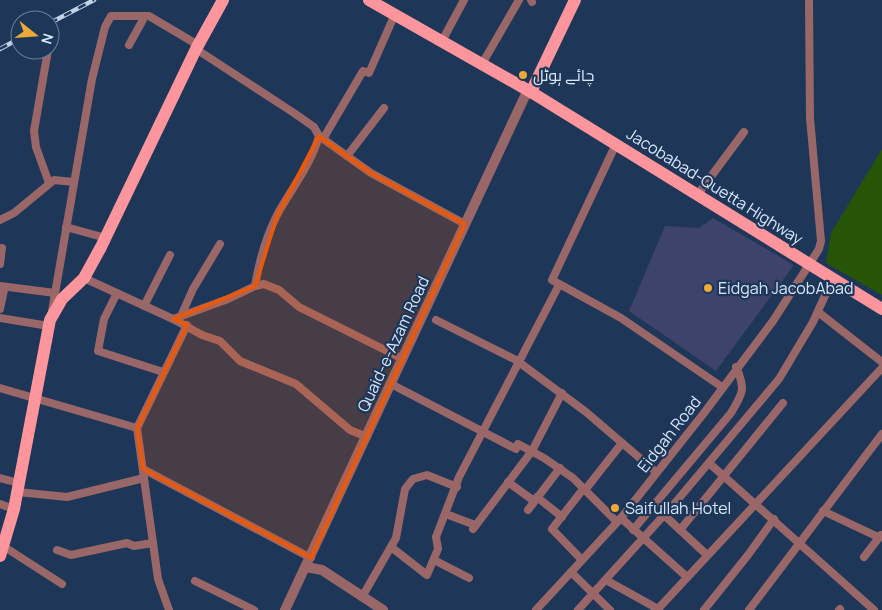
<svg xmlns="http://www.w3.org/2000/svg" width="882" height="610" font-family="Manrope,Cairo,sans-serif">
<rect width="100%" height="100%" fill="#1e3657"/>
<polygon fill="#265506" points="882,149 882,295 826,263 831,233"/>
<polygon fill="#3d436a" points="713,218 794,265 716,371 629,311 665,226 699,228"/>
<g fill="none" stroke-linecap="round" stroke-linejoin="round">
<g stroke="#9a6769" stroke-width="8">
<polyline points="531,0 532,2"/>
<polyline points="442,41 464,0"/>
<polyline points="129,45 145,16"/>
<polyline points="48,50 34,131 36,147 49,183"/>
<polyline points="482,64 519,0"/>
<polyline points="319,136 371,173 465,224"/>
<polyline points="323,139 363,71 369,73 395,14"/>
<polyline points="616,144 552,280 621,318 722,387"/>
<polyline points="347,156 384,108"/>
<polyline points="698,194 744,132"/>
<polyline points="0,220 14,213 54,180 74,182"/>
<polyline points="66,227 106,238"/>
<polyline points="0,264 2,248"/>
<path d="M84,278L173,319L228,299L255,286C259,262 266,237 277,215C291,189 311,165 319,136L314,127L294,113L196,49"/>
<polyline points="0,286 55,293"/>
<polyline points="255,286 264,284 279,290 299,307 403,359"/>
<polyline points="0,288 4,290 0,309"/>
<polyline points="117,293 104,319 98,351 163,372"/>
<polyline points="144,306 170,255"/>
<polyline points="52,311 92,79 105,27 111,16 149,16 198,45"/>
<polyline points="818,312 882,362"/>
<polyline points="181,316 193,289 220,244"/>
<polyline points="0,318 49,326"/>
<polyline points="173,319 202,335 220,341 240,361 296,384 350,430 367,437"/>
<polyline points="436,320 516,360 586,412 656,472"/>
<polyline points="391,384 516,449 518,444 544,458 573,478 617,522"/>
<polyline points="0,388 137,428"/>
<polyline points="709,463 874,610"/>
<polyline points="143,469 311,558"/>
<polyline points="0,478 19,483"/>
<polyline points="508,482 534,501"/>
<polyline points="585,490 622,443"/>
<polyline points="18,492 67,497 144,478"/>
<polyline points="537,497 562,517"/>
<polyline points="0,504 14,509"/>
<polyline points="528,510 560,468"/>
<polyline points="823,511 878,537"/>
<polyline points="446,514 475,525"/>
<polyline points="664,515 707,555"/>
<polyline points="621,518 687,577"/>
<polyline points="473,529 532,451 562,393"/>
<path d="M633,530L731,413C743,393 746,389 736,367"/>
<polyline points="680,530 783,403"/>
<polyline points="3,546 62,584"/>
<polyline points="391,547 427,575 438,549 436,537 459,477 559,285"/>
<polyline points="57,550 71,555 127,543 134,546 153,543"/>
<polyline points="864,557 881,535"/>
<polyline points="434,560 469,578"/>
<polyline points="582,560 552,529 584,488"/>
<polyline points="571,572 610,610"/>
<polyline points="606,580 658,609"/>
<polyline points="195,581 254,610"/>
<polyline points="362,597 396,538 405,489 413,479 427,475 457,487"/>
<polyline points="169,610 158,579 137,428 187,325"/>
<polyline points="536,610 621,518 704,413 773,321 819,249 821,241 810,118 809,0"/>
<polyline points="578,610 675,503 779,379 813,322 833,278"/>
<polyline points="657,610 882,368"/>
<polyline points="704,610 748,555 774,519"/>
<polyline points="749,610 882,434"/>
<polyline points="839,610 840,609"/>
</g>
<g stroke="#9a6769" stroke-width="10">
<polyline points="306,567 322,570 383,610"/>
<polyline points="285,610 525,96 531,92"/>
</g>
<g stroke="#fd969c" stroke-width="12">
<polyline points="369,0 531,92 882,309"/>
<polyline points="531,92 575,0"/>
<polyline points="0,556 14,509 50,320 62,299 84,278 101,247 196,49 223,0"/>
</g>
<g stroke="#c0d1e8" stroke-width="4.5">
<g id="rail">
<polyline points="50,23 94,0"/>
<polyline points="0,49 20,38"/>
</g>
</g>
<use href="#rail" stroke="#1e3657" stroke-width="2.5" stroke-dasharray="8" stroke-linecap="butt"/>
</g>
<path fill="#e8590c" fill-opacity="0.2" stroke="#e8590c" stroke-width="4" stroke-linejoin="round" d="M319,136L371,173L465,224L311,558L143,469L137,428L187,325L173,319L255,286L277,216Z"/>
<g fill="#ebaa39" stroke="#1e3657" stroke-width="2">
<circle cx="523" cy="75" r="5"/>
<circle cx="708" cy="288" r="5"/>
<circle cx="615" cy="508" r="5"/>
</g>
<g text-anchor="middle" stroke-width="4.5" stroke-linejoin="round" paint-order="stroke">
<g font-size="16" fill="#d7e7fc" stroke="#1e3657" text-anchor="start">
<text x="533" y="81">چائے ہوٹل</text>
<text x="718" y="294">Eidgah JacobAbad</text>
<text x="625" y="514">Saifullah Hotel</text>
</g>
<g font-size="16" fill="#d7e7fc" stroke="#1e3657">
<text transform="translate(715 186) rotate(32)" y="6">Jacobabad-Quetta Highway</text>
<text transform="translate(393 344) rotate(-65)" y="6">Quaid-e-Azam Road</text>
<text transform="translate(669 434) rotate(-52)" y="6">Eidgah Road</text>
</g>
</g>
<g transform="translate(35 35) rotate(107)"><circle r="24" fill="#1e3657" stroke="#687d99"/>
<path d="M0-4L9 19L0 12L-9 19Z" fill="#ebaa39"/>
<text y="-8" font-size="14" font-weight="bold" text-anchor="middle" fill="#d7e7fc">N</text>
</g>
</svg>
